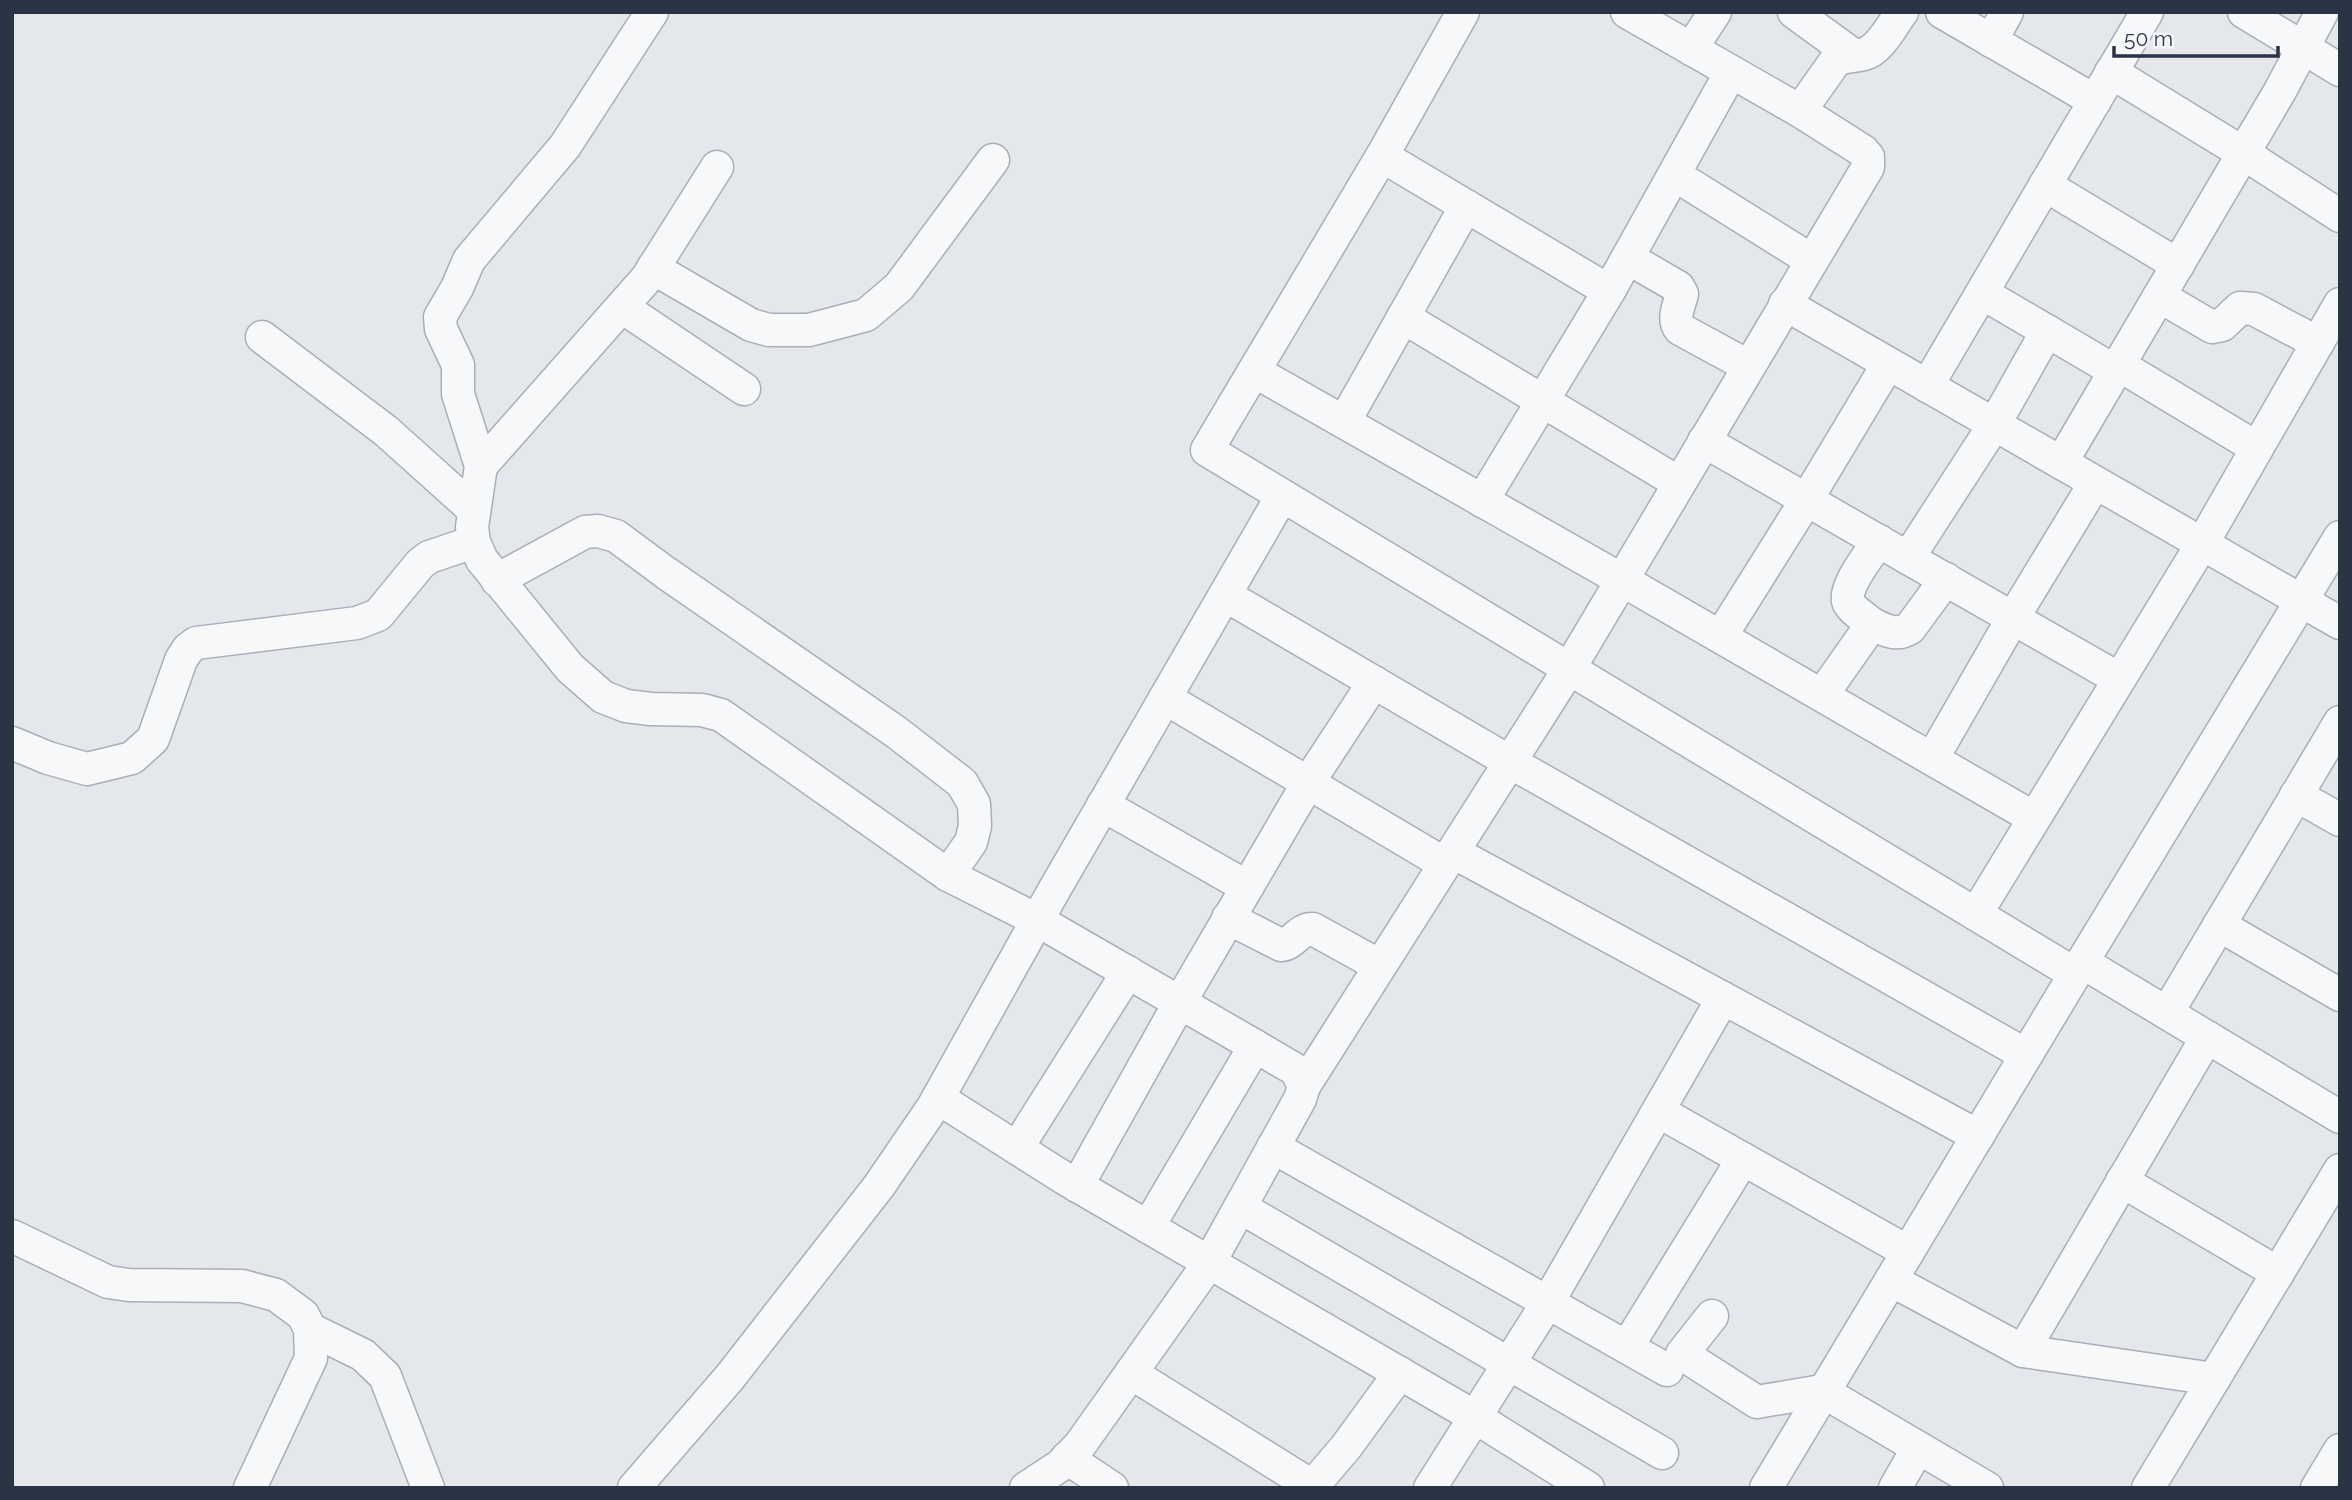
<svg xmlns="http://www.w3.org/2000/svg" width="2352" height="1500" font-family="Raleway,sans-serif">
<rect width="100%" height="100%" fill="#e4e7ec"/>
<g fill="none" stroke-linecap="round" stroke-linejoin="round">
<g stroke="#a9aeb7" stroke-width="35">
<g id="minor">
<polyline points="652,12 565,146 469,260 457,288 440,317 441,329 458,365 458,394 481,466 472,527 474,542 482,560 570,668 603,697 626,706 651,709 702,710 721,715 948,875 1037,920 1255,1046 1296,1070 1304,1086 1300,1099 1209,1263 1080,1445 1061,1465 1026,1488"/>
<polyline points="1463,12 1382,156 1207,450 2075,974 2340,537"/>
<polyline points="1794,12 1853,55"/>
<polyline points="1942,12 2095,101"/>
<polyline points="2244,12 2340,70"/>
<polyline points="1991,41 2007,12"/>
<polyline points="1691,49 1715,12"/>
<polyline points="2111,72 2243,153 2340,216"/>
<path d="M1800,111L1836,60C1846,55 1854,57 1864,54C1880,50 1892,25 1902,12"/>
<polyline points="1382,156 1609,291"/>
<polyline points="1675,175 1811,260"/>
<polyline points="2045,185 2178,265"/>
<path d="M1628,258L1678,287L1682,294C1679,306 1672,319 1680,329L1748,366"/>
<polyline points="653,268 751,325 769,330 809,330 866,315 899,287 993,160"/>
<polyline points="1982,293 2115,371"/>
<polyline points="2159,296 2212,327 2222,325 2240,308 2254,309 2318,343"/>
<polyline points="1785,304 2340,623"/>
<polyline points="622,307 744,389"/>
<polyline points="1403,317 1679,483"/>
<polyline points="262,337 386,431 474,510"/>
<polyline points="2119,365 2257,448"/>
<polyline points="1254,371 1622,580 2034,818"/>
<polyline points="1927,386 2147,12"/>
<polyline points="1344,422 1466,206"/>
<polyline points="1704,441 2119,679"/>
<polyline points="2061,463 2280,91 2322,12"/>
<polyline points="481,466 647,278 717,167"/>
<polyline points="1482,501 1609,291 1731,72"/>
<polyline points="1908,558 1994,425 2047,331"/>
<polyline points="497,580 585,532 598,531 616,536 666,573 896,732 962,783 974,804 975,826 971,842 948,875"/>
<polyline points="1225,595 1510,762 2026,1055"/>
<path d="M1872,624C1885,630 1896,637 1910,628L1946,579"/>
<polyline points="1721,636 1807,499 1888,364"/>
<path d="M1822,695L1872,624C1865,618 1855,612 1850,605C1839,592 1870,554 1879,541"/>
<polyline points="1165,698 1445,864"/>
<polyline points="12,743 48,758 87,769 132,758 153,739 181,660 188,649 196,643 357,623 378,615 420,564 429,557 474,542"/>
<polyline points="1932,759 2013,618 2095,483"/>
<polyline points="2296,795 2340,820"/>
<polyline points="1103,805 1247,887"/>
<polyline points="1453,852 1978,1136"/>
<polyline points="1976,914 2202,544 2340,304"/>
<path d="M1228,918L1281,945C1294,944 1299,928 1313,929L1380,966"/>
<polyline points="2219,925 2340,995"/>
<polyline points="2082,962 2340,1117"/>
<polyline points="2167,1013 2340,722"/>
<polyline points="1304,1086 1569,669 1868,167 1868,157 1863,151 1800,111 1627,12"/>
<polyline points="938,1098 1064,1178 1475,1417 1588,1488"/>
<polyline points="1658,1111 1908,1252"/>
<polyline points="1273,1147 1667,1370"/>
<polyline points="1017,1148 1128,972"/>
<polyline points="2122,1181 2278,1273"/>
<polyline points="1077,1186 1180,1002 1308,783 1374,682"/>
<polyline points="1240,1207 1662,1453"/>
<polyline points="1148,1227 1255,1046"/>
<polyline points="12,1236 108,1282 129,1285 242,1286 276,1295 303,1315 310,1329 311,1358 250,1488"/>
<polyline points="1891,1280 2023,1351 2214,1379"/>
<polyline points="1712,1316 1682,1354 1757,1402 1822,1391 1987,1488"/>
<polyline points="310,1329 363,1355 385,1376 428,1488"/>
<polyline points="1627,1347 1743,1159"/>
<polyline points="2023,1351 2207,1037"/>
<polyline points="1131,1373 1312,1486"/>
<polyline points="1067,1458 1112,1488"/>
<polyline points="634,1488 730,1377 879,1186 933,1107 1053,892 1282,496"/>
<polyline points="1311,1488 1346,1447 1400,1373"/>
<polyline points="1430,1488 1548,1302 1723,998"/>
<polyline points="1766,1488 2075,974"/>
<polyline points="1895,1488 1918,1448"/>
<polyline points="2148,1488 2340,1170"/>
<polyline points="2317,1488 2340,1450"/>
</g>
</g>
<use href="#minor" stroke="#f7f8fa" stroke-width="32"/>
</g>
<rect width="2352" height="1500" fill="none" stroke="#2b3445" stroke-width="28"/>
<path d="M2114 46v10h164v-10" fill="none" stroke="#2b3445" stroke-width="3.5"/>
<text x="2124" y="46" font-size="21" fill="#2b3445" stroke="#f4f6f9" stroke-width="5" paint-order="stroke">50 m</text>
</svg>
